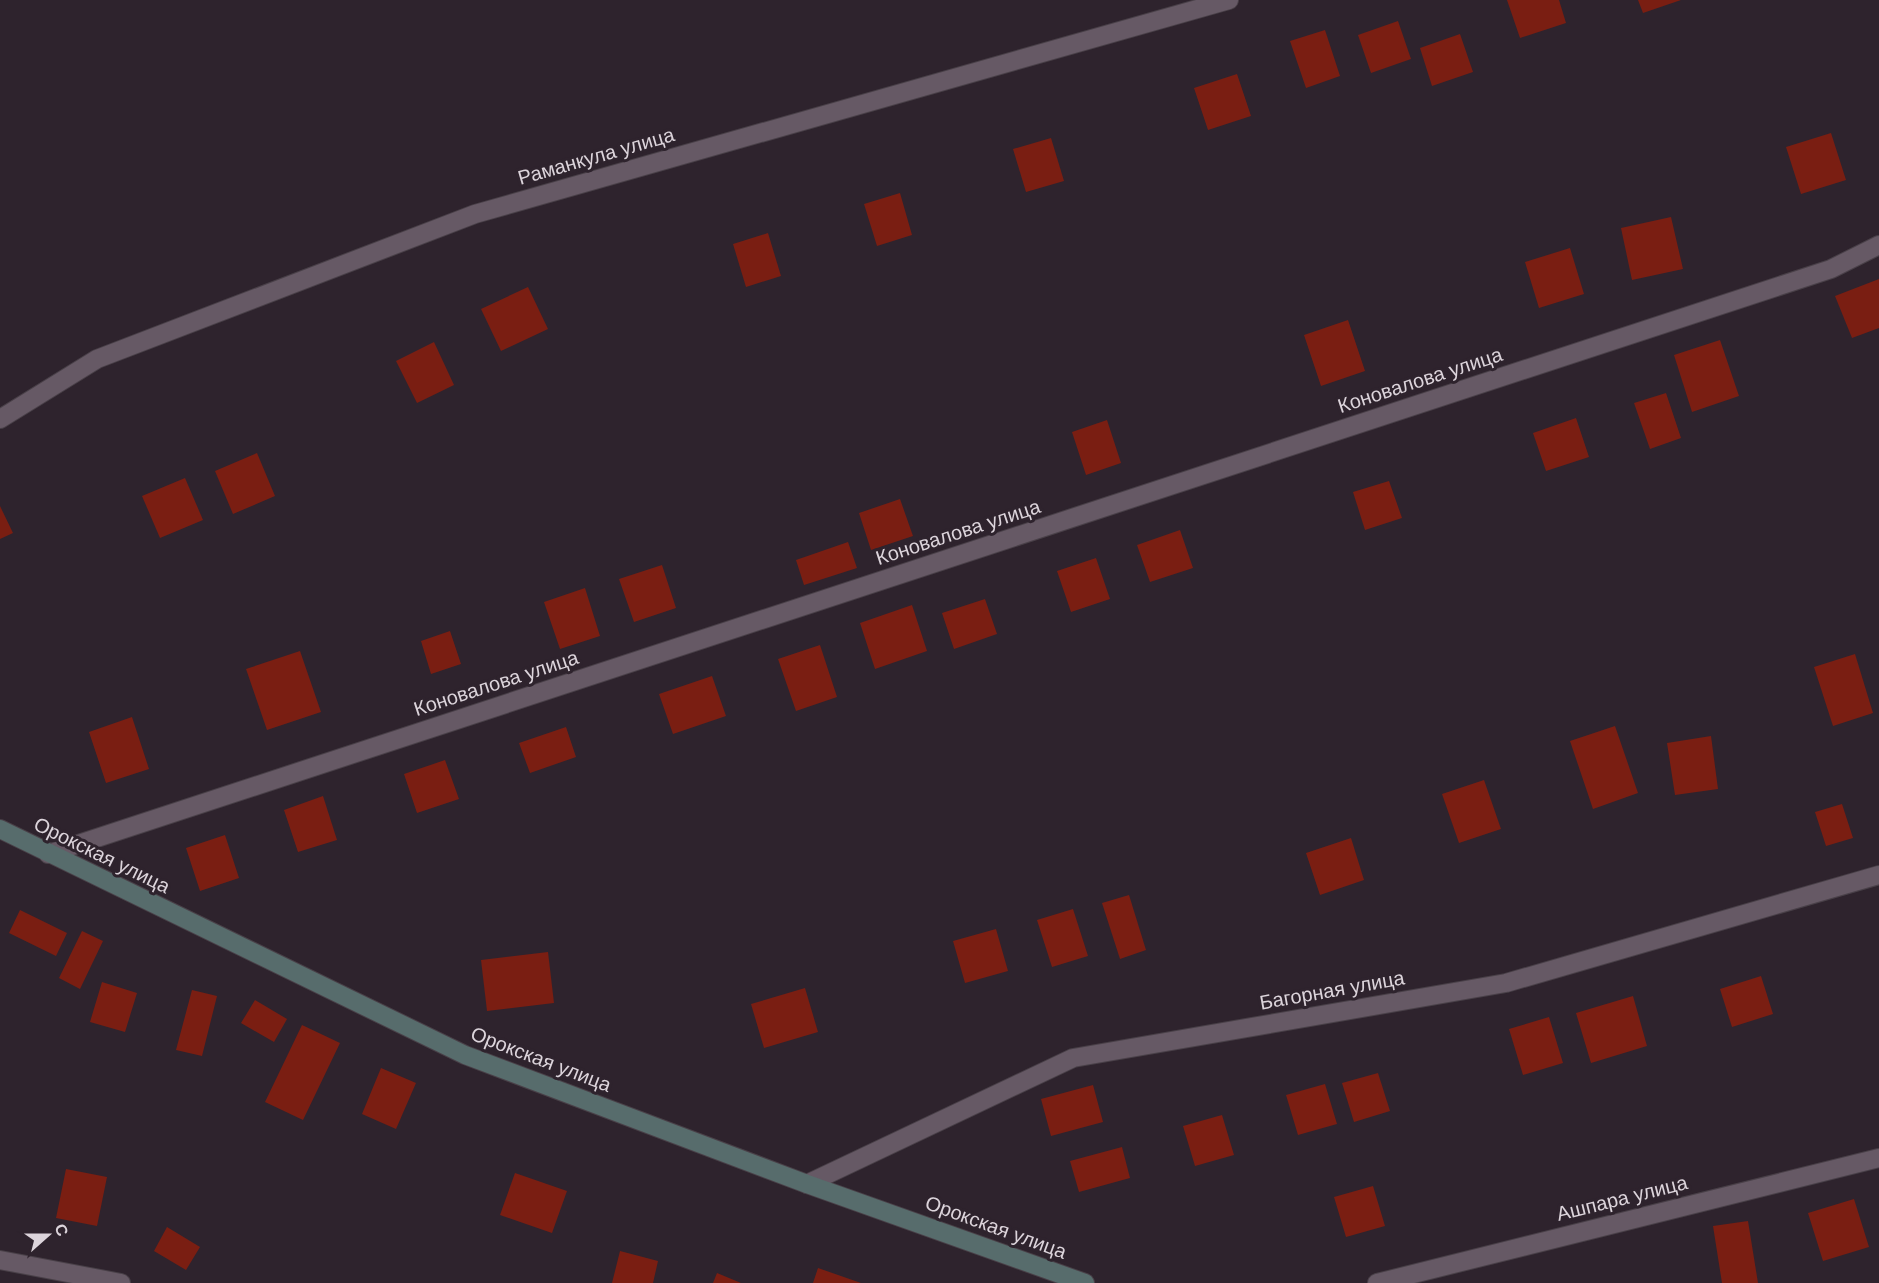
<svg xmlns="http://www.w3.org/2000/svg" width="1879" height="1283" font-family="Arial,sans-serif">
<rect width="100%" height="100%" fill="#2e232d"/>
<g fill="#7a1e12">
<polygon points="1507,0 1559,0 1566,23 1520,38"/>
<polygon points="1638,0 1681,0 1643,13"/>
<polygon points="1398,21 1411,59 1371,73 1358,35"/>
<polygon points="1325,30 1340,76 1306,88 1290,41"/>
<polygon points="1460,34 1473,72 1432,86 1420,48"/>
<polygon points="1237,74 1251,116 1208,130 1194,88"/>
<polygon points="1831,133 1846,180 1801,194 1786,147"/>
<polygon points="1051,138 1064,181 1026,192 1013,149"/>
<polygon points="900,193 912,235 877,246 864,204"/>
<polygon points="1671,217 1683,269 1632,280 1621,228"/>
<polygon points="768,233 781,276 746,287 733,244"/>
<polygon points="1570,248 1584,294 1539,308 1525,262"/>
<polygon points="1879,279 1879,328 1852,338 1835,296"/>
<polygon points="528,287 548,329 501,351 481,309"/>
<polygon points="1348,320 1365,371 1321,386 1304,335"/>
<polygon points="1720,340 1739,396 1692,412 1674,355"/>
<polygon points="434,342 454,385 417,403 396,361"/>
<polygon points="1666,393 1681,438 1650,449 1634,403"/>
<polygon points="1576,418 1589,457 1546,471 1533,433"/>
<polygon points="1107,420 1121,463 1086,475 1072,432"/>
<polygon points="257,453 275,496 233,514 215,471"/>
<polygon points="185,478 203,520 160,538 142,496"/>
<polygon points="1389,481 1402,518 1365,530 1353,492"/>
<polygon points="900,499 913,536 871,550 859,513"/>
<polygon points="0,506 13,533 0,539"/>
<polygon points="1180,530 1193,568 1150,582 1137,545"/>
<polygon points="848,542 857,568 804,585 796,560"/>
<polygon points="1096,558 1110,599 1071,612 1057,571"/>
<polygon points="662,565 676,608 634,622 619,579"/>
<polygon points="585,588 600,636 560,649 544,602"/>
<polygon points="985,599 997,634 954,649 942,613"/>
<polygon points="912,605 927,651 875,669 860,623"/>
<polygon points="450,631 461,664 431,674 421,641"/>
<polygon points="820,645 837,697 796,711 778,659"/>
<polygon points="300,651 321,712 267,730 246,669"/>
<polygon points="1855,654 1873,713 1833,726 1814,667"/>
<polygon points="712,676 726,716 673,734 659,694"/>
<polygon points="132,717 149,769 106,783 89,732"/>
<polygon points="1615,726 1638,793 1593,809 1570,741"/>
<polygon points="566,727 576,757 530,773 519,743"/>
<polygon points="1711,736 1718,789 1675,795 1667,743"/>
<polygon points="445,760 459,799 417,813 404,774"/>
<polygon points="1484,780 1501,829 1459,843 1442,794"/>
<polygon points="323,796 337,840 298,852 284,810"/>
<polygon points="1842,804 1853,838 1826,846 1815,812"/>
<polygon points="225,835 239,878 200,891 186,848"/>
<polygon points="1351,838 1364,880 1320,895 1306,853"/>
<polygon points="1129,895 1146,950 1120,959 1102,903"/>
<polygon points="1073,909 1088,956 1052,967 1037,920"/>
<polygon points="20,910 67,933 56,956 9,933"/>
<polygon points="996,929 1008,971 965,983 953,941"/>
<polygon points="82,931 103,941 80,989 59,978"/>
<polygon points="548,952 554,1003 487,1011 481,960"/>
<polygon points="1761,976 1773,1014 1732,1027 1720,989"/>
<polygon points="102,982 137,993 125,1032 90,1022"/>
<polygon points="805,988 818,1032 764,1048 751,1004"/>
<polygon points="192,990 217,996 202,1056 176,1050"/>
<polygon points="1633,996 1647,1046 1591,1063 1576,1013"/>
<polygon points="255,1000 287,1019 274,1042 241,1023"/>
<polygon points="1549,1017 1563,1063 1523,1075 1509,1029"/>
<polygon points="302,1025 340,1043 303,1120 265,1102"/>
<polygon points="381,1068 416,1083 396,1129 362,1114"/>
<polygon points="1378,1073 1390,1111 1354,1122 1342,1083"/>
<polygon points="1325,1084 1337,1124 1298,1135 1286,1095"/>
<polygon points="1093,1085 1103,1122 1051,1136 1041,1099"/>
<polygon points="1222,1115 1234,1155 1195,1166 1183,1126"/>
<polygon points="1122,1147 1130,1178 1079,1192 1070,1161"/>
<polygon points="66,1169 107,1177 97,1226 56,1218"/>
<polygon points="515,1173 567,1191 552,1233 500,1215"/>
<polygon points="1373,1186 1385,1226 1346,1237 1334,1197"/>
<polygon points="1854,1199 1869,1247 1823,1261 1808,1213"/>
<polygon points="1748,1221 1758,1283 1722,1283 1713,1226"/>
<polygon points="167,1227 200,1247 186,1270 154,1251"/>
<polygon points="620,1251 658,1261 653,1283 612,1283"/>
<polygon points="818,1268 861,1283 813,1283"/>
<polygon points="717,1273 741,1283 713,1283"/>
</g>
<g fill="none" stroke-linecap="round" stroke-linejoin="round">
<g stroke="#494048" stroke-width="20">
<g id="street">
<polyline points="0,419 97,359 475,214 1229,0"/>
<polyline points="48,854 1831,269 1879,245"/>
<polyline points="807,1184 1073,1058 1506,983 1879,875"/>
<polyline points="0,1260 121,1283"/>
<polyline points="1377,1283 1879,1158"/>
</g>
</g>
<g stroke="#494048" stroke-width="20">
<polyline id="secondary" points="0,829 465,1055 807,1184 1085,1283"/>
</g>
<use href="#street" stroke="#665965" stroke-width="18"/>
<use href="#secondary" stroke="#576c6c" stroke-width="18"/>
</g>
<g text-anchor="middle" stroke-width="6" stroke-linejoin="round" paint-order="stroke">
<g font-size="20" fill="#dcd4db" stroke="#2e232d">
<text transform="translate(596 156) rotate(-16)" y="7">Раманкула улица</text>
<text transform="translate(1420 380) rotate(-18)" y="7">Коновалова улица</text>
<text transform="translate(958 532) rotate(-18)" y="7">Коновалова улица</text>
<text transform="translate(496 683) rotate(-18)" y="7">Коновалова улица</text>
<text transform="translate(102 855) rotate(26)" y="7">Орокская улица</text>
<text transform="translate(1332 990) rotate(-10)" y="7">Багорная улица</text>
<text transform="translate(541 1059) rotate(21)" y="7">Орокская улица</text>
<text transform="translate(1622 1198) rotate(-14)" y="7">Ашпара улица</text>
<text transform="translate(996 1227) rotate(20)" y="7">Орокская улица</text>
</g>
</g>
<g transform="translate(48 1235) rotate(69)" stroke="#2e232d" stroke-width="4.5" paint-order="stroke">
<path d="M0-4.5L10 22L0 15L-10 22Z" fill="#dcd4db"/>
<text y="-9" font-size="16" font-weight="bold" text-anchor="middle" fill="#dcd4db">С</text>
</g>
</svg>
